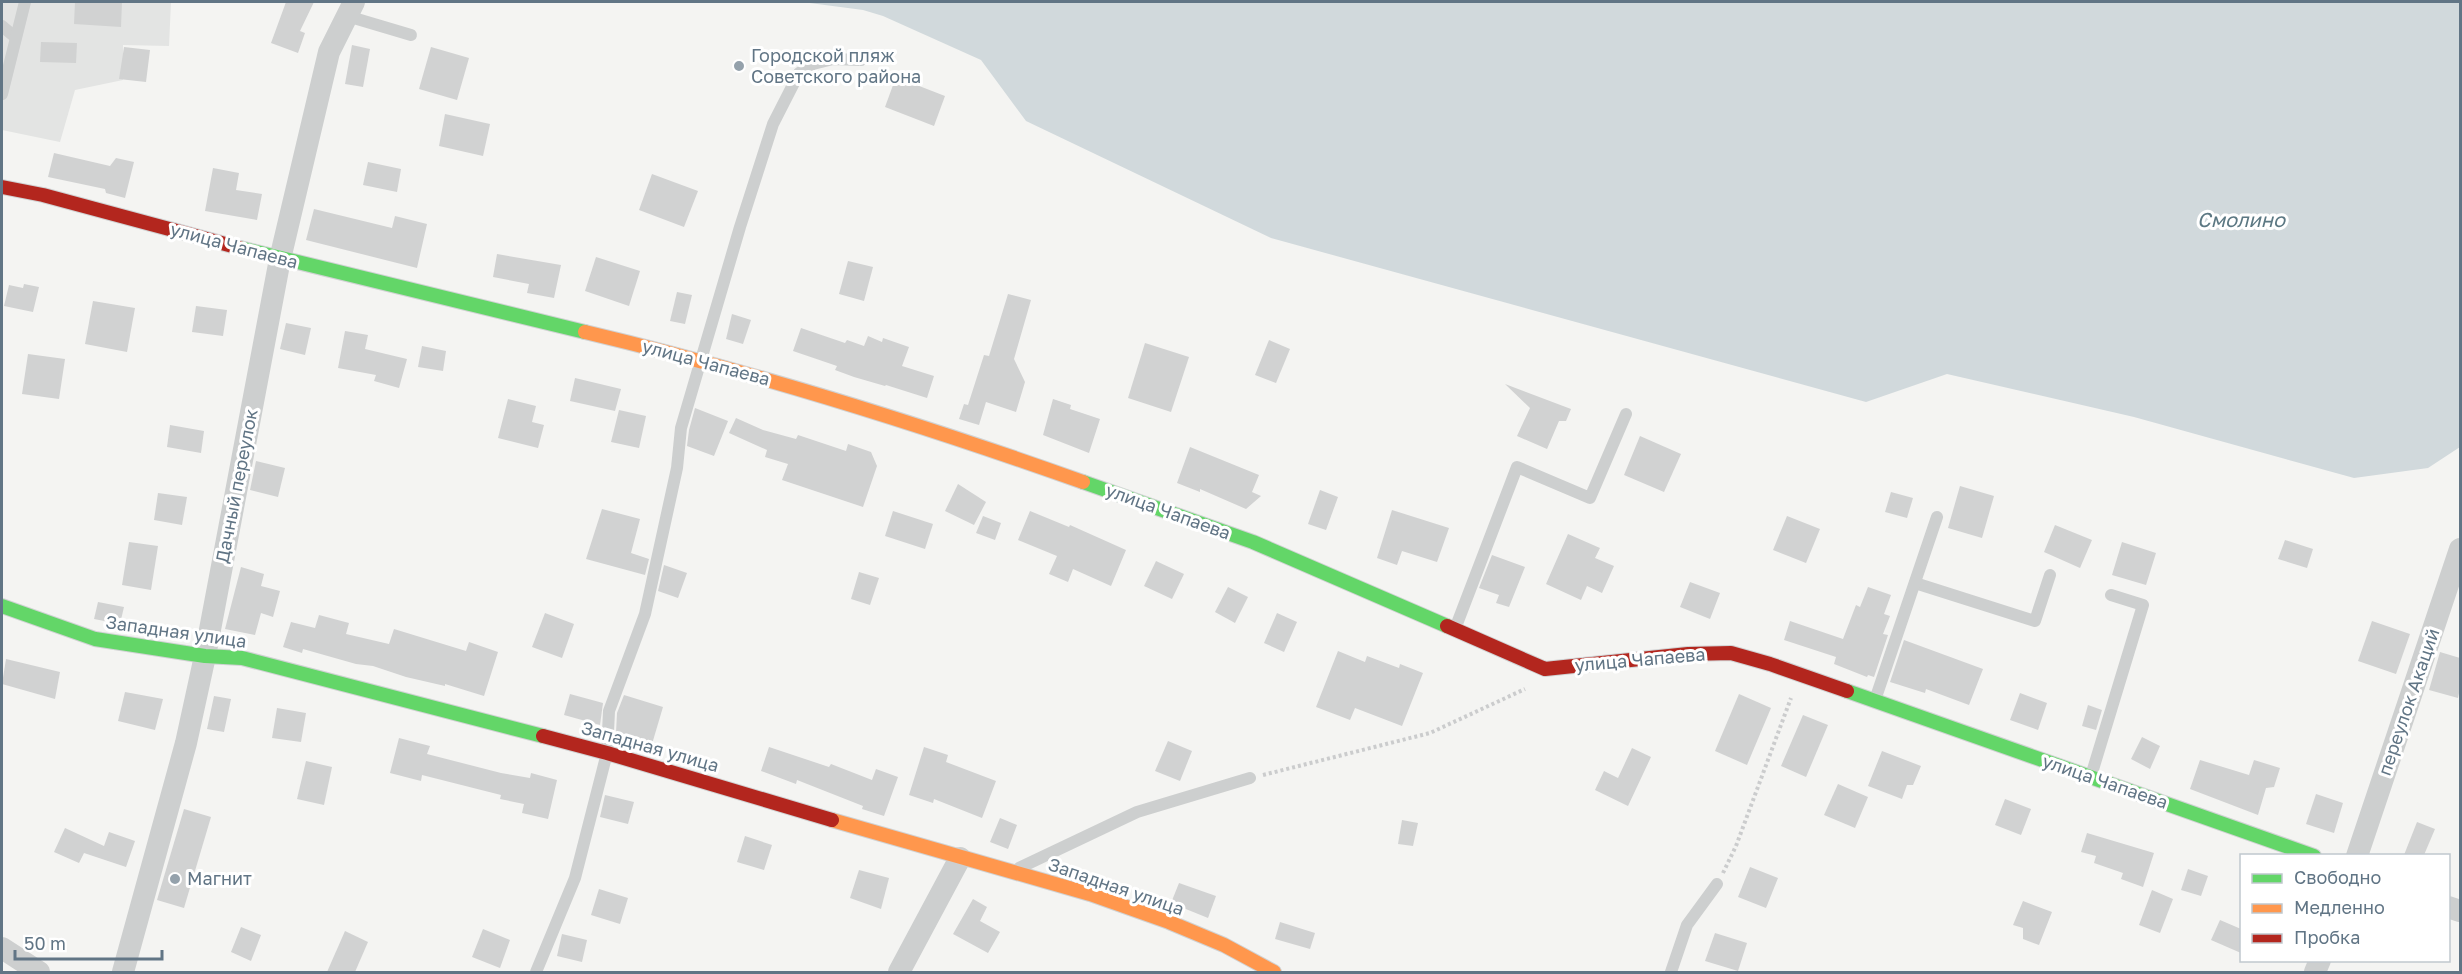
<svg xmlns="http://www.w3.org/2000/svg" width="2462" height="974" font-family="'Golos Text',sans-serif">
<rect width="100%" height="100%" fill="#f4f4f2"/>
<polygon fill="#e3e4e3" points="2,2 171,2 169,46 123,45 123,80 75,90 60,142 2,130"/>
<polygon fill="#d1d9dc" points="802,2 2460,2 2460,447 2428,468 2354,478 2134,417 1947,374 1866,402 1271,238 1026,121 981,60 883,16 863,10"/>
<g fill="#d1d2d2">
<polygon points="75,2 122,2 121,27 74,24"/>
<polygon points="286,2 314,2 300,31 305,33 298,53 271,43"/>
<polygon points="41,42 77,43 76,63 40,62"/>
<polygon points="352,45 370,49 363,87 345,84"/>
<polygon points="124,47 150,50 146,82 119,79"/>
<polygon points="431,47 469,58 457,100 419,89"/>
<polygon points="896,77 945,96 934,126 885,107"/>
<polygon points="445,114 490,124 483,156 439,146"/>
<polygon points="54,153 110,166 116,158 134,162 125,198 106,193 105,189 48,177"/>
<polygon points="368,162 401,169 397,192 363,185"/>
<polygon points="213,168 239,173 236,190 262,194 257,220 205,211"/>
<polygon points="652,174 698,191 684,227 639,210"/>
<polygon points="314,209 392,228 395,216 427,224 417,268 306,240"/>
<polygon points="497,254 561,265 554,298 527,293 529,284 493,277"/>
<polygon points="596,257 640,271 629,306 585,291"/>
<polygon points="848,261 873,267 864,301 839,294"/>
<polygon points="24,284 39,287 33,312 4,306 9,285 23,288"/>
<polygon points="677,292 692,295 685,324 670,321"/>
<polygon points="1008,294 1031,300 1014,359 1025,382 1016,412 986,402 979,425 959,419 964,404 968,405 984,355 989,356"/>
<polygon points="93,301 135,308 127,352 85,344"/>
<polygon points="196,306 227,310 223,336 192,332"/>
<polygon points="732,314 751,320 743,344 726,339"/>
<polygon points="286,323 311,328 305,355 280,349"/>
<polygon points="801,328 845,343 847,340 864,346 868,336 882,342 883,338 909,347 902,366 934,376 927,398 886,385 885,386 854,377 835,370 837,366 793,351"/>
<polygon points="345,331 368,335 365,349 407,359 399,388 374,381 376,375 338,368"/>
<polygon points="1269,340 1290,349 1276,383 1255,375"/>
<polygon points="1145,343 1189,357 1171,412 1128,398"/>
<polygon points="422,346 446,351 443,371 418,367"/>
<polygon points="28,354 65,359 59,399 22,394"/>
<polygon points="575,378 621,389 615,411 570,401"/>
<polygon points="1505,384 1571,409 1566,421 1559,421 1547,449 1517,436 1530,408"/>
<polygon points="508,399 536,406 532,422 544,425 538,448 498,438"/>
<polygon points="1053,399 1071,405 1070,409 1100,419 1089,453 1043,435"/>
<polygon points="695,408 728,421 714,456 687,446 689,430"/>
<polygon points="619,410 646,416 639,448 611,442"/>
<polygon points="736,418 763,430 796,439 798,435 846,451 848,444 871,452 877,466 863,507 782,480 788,464 765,457 767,450 729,433"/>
<polygon points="170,425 204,431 201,453 167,447"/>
<polygon points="1640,436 1681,454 1664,492 1624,475"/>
<polygon points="1190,447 1259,475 1252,492 1261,496 1246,509 1200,489 1200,492 1177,483"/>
<polygon points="256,461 285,468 278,497 250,490"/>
<polygon points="958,484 986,502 974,525 945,511"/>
<polygon points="1960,486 1994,496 1982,538 1948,528"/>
<polygon points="1320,490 1338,497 1326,530 1308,524"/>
<polygon points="1891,492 1913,498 1907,518 1885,512"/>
<polygon points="158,493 187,497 182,525 154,520"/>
<polygon points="602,509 640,519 631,553 649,559 645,575 586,559"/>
<polygon points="1392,510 1449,528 1437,562 1402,551 1397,565 1377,558"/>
<polygon points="893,511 933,524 925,549 885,536"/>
<polygon points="1030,511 1069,527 1070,525 1126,550 1111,586 1073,569 1068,582 1049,574 1057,556 1018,540"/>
<polygon points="983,516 1001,523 995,540 976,533"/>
<polygon points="1787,516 1820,529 1806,563 1773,550"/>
<polygon points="2055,525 2092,540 2080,568 2044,552"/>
<polygon points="1568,534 1600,548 1595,558 1614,566 1602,593 1587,586 1581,600 1546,584"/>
<polygon points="2285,540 2313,549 2307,568 2278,559"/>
<polygon points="129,542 158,546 151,590 122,585"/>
<polygon points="2122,542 2156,553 2146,585 2112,575"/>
<polygon points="1492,555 1525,567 1509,607 1496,603 1499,595 1479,588"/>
<polygon points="1156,561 1184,574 1172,599 1144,586"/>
<polygon points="664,565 687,573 678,598 658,591"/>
<polygon points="241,567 264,574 261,586 280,591 273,617 261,613 255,635 225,629"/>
<polygon points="859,572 879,578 870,605 851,599"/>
<polygon points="1690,582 1720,593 1710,619 1680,607"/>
<polygon points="1228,587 1248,597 1235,623 1215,612"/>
<polygon points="1868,587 1891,595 1884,614 1890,616 1883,634 1888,635 1874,677 1868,675 1867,677 1834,664 1836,657 1784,640 1790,621 1843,639 1856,605 1860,607"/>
<polygon points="98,602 124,607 120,624 94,619"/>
<polygon points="545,613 574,624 562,658 532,647"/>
<polygon points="1277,613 1297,622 1284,652 1264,643"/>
<polygon points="319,615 349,623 346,634 389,644 394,629 466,651 469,642 498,652 484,696 445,684 445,686 406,677 373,666 356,664 303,649 302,653 283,647 291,622 315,628"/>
<polygon points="2372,621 2410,634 2396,674 2358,661"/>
<polygon points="1904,640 1983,669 1969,705 1926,689 1925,693 1890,682"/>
<polygon points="1338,651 1365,662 1367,656 1399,668 1400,664 1423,673 1402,726 1355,708 1350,720 1316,707"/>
<polygon points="2440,652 2460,658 2460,688 2458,698 2429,690"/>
<polygon points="6,659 60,672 55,699 2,684"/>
<polygon points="125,692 163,699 155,730 118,721"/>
<polygon points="2020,693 2047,703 2038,730 2010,720"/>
<polygon points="570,694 603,703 600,725 564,715"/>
<polygon points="1739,694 1771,708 1747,765 1715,751"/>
<polygon points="624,695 663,707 652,744 616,733 617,713"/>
<polygon points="214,696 231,699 224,732 207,729"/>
<polygon points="2088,705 2102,710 2096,730 2082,726"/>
<polygon points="277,708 306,713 301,742 272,738"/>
<polygon points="1803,715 1828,725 1806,777 1781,766"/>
<polygon points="2142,737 2160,746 2150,769 2131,759"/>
<polygon points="399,738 430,746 427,754 501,773 530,778 531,773 557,780 548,819 522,813 524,804 500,799 501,795 422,775 421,781 390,773"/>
<polygon points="1168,741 1192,751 1180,781 1155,771"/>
<polygon points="769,747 829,767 831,764 872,780 876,769 898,777 884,816 862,809 863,806 797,780 796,784 761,771"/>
<polygon points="924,747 948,755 946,762 996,781 982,818 934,799 933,803 909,795"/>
<polygon points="1632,748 1651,757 1628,806 1595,790 1604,771 1618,778"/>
<polygon points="1882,751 1921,766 1913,785 1907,785 1902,799 1868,786"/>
<polygon points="2200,760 2249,775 2254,760 2280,768 2274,787 2266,788 2258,815 2190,789"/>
<polygon points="306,761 332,767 324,805 297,799"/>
<polygon points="1838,784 1868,797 1855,828 1824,815"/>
<polygon points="2316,794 2343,803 2334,833 2306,824"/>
<polygon points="605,795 634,802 628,824 600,817"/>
<polygon points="2005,799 2031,809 2021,835 1995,825"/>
<polygon points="184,809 211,817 184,908 157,900"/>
<polygon points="1000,818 1017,825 1008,849 990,842"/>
<polygon points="1402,820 1418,823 1413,846 1398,844"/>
<polygon points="2417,822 2435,829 2424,855 2404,855"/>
<polygon points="65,828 104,846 109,832 135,841 126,867 84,853 79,863 54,852"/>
<polygon points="2087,833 2154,853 2143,887 2121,879 2123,873 2094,863 2096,856 2081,852"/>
<polygon points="745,836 772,845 764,870 737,862"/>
<polygon points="1750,867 1778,878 1766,908 1738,897"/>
<polygon points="2188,869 2208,876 2201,896 2181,890"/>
<polygon points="859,870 889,878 881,909 850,898"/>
<polygon points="1179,883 1216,896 1208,918 1171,903"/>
<polygon points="599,889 628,898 620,924 591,915"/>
<polygon points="2152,890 2173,899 2160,933 2139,925"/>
<polygon points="973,899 987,907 980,921 1000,932 988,953 953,934"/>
<polygon points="2023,901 2052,912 2039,945 2023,939 2023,928 2013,925"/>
<polygon points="2220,920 2241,929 2241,953 2211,940"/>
<polygon points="1280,922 1315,933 1310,949 1275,939"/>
<polygon points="241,927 261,935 251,961 231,952"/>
<polygon points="483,929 510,940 500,968 472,957"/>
<polygon points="345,931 368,942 355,972 327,972"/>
<polygon points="1715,933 1747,943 1738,971 1705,961"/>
<polygon points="562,934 587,940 582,962 557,956"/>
</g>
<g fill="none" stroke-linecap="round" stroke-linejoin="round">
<g stroke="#d0d2d3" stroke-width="16">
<g id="fast">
<polyline points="240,248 585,332"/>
<polyline points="1083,482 1253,542 1447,626"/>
<polyline points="2,606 95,639 205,656 242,658 543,736"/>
<polyline points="1847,691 2314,856"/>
</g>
</g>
<g stroke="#d0d2d3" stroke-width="16">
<g id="slow">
<path d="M585,332C754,372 920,424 1083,482"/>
<polyline points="832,820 1090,894 1169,922 1224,945 1274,972"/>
</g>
</g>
<g stroke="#d0d2d3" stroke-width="16">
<g id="jam">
<polyline points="2,187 43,195 240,248"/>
<polyline points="1447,626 1545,669 1688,654 1731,653 1770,664 1847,691"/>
<polyline points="543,736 607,753 832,820"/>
</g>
</g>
<g stroke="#cbcccd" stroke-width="4" stroke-dasharray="3 3" stroke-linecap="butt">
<polyline points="1263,775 1430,733 1525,689"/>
<polyline points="1723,873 1736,846 1791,698"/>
</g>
<g stroke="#cdcfcf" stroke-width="12">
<polyline points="347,16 411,35"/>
<polyline points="2,26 15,37"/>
<polyline points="2,94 25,2"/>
<polyline points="1915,583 2035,621 2050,575"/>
<polyline points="1455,629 1517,467 1590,498 1626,414"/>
<polyline points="1875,700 1937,517"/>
<polyline points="2091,776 2143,605 2111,595"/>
<polyline points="1019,868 1137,812 1250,778"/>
<polyline points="536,972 575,878 607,753 609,711 645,614 677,468 681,428 740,227 773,124 799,73 813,64 833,59 861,60"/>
<polyline points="1671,972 1687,925 1717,884"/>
</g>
<g stroke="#cdcfcf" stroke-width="22">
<polyline points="2357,856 2460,549"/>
<polyline points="2448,907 2460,911"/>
<polyline points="2,948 39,972"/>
<polyline points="123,972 186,743 205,656 280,259 329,52 354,2"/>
<polyline points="899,972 960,858"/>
<polyline points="2315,972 2320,960"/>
</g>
<use href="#fast" stroke="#63d668" stroke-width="14"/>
<use href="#slow" stroke="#ff974d" stroke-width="14"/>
<use href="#jam" stroke="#b3261e" stroke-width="14"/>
</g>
<g fill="#94a1ab" stroke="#fff" stroke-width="2">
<circle cx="739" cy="66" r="6"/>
<circle cx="175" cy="879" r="6"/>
</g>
<g text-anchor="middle" stroke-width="6" stroke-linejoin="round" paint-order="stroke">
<g font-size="18" fill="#617585" stroke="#fff" text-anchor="start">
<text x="751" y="62">Городской пляж<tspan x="751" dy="21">Советского района</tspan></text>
<text x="187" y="885">Магнит</text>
</g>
<g font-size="18" fill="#617585" stroke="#fff">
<text transform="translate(234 246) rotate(15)" y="6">улица Чапаева</text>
<text transform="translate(706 363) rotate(15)" y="6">улица Чапаева</text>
<text transform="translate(237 486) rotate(-79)" y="6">Дачный переулок</text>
<text transform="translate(1168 512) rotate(20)" y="6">улица Чапаева</text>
<text transform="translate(176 632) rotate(8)" y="6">Западная улица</text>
<text transform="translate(1640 660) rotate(-5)" y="6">улица Чапаева</text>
<text transform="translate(2409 702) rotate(-71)" y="6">переулок Акаций</text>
<text transform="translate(650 747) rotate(16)" y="6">Западная улица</text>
<text transform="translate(2105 782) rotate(19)" y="6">улица Чапаева</text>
<text transform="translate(1116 887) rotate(19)" y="6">Западная улица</text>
</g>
<g font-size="20" font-style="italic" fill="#5c7883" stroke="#fff">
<text x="2241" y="227">Смолино</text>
</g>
</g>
<rect width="2462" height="974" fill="none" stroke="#617585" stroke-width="6"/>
<rect x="2240" y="854" width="210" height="108" fill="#ffffff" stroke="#c0c8ce" stroke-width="1.5"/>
<rect x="2252" y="874" width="30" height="9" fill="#63d668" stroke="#c0c8ce" stroke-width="1.5"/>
<text x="2294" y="884" font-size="18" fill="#617585">Свободно</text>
<rect x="2252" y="904" width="30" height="9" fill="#ff974d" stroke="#c0c8ce" stroke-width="1.5"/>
<text x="2294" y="914" font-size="18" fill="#617585">Медленно</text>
<rect x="2252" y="934" width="30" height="9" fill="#b3261e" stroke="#c0c8ce" stroke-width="1.5"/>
<text x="2294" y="944" font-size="18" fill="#617585">Пробка</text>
<path d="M15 950v9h147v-9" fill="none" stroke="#617585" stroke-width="3"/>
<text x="24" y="950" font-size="18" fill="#617585" stroke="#ffffff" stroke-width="4.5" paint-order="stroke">50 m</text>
</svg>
